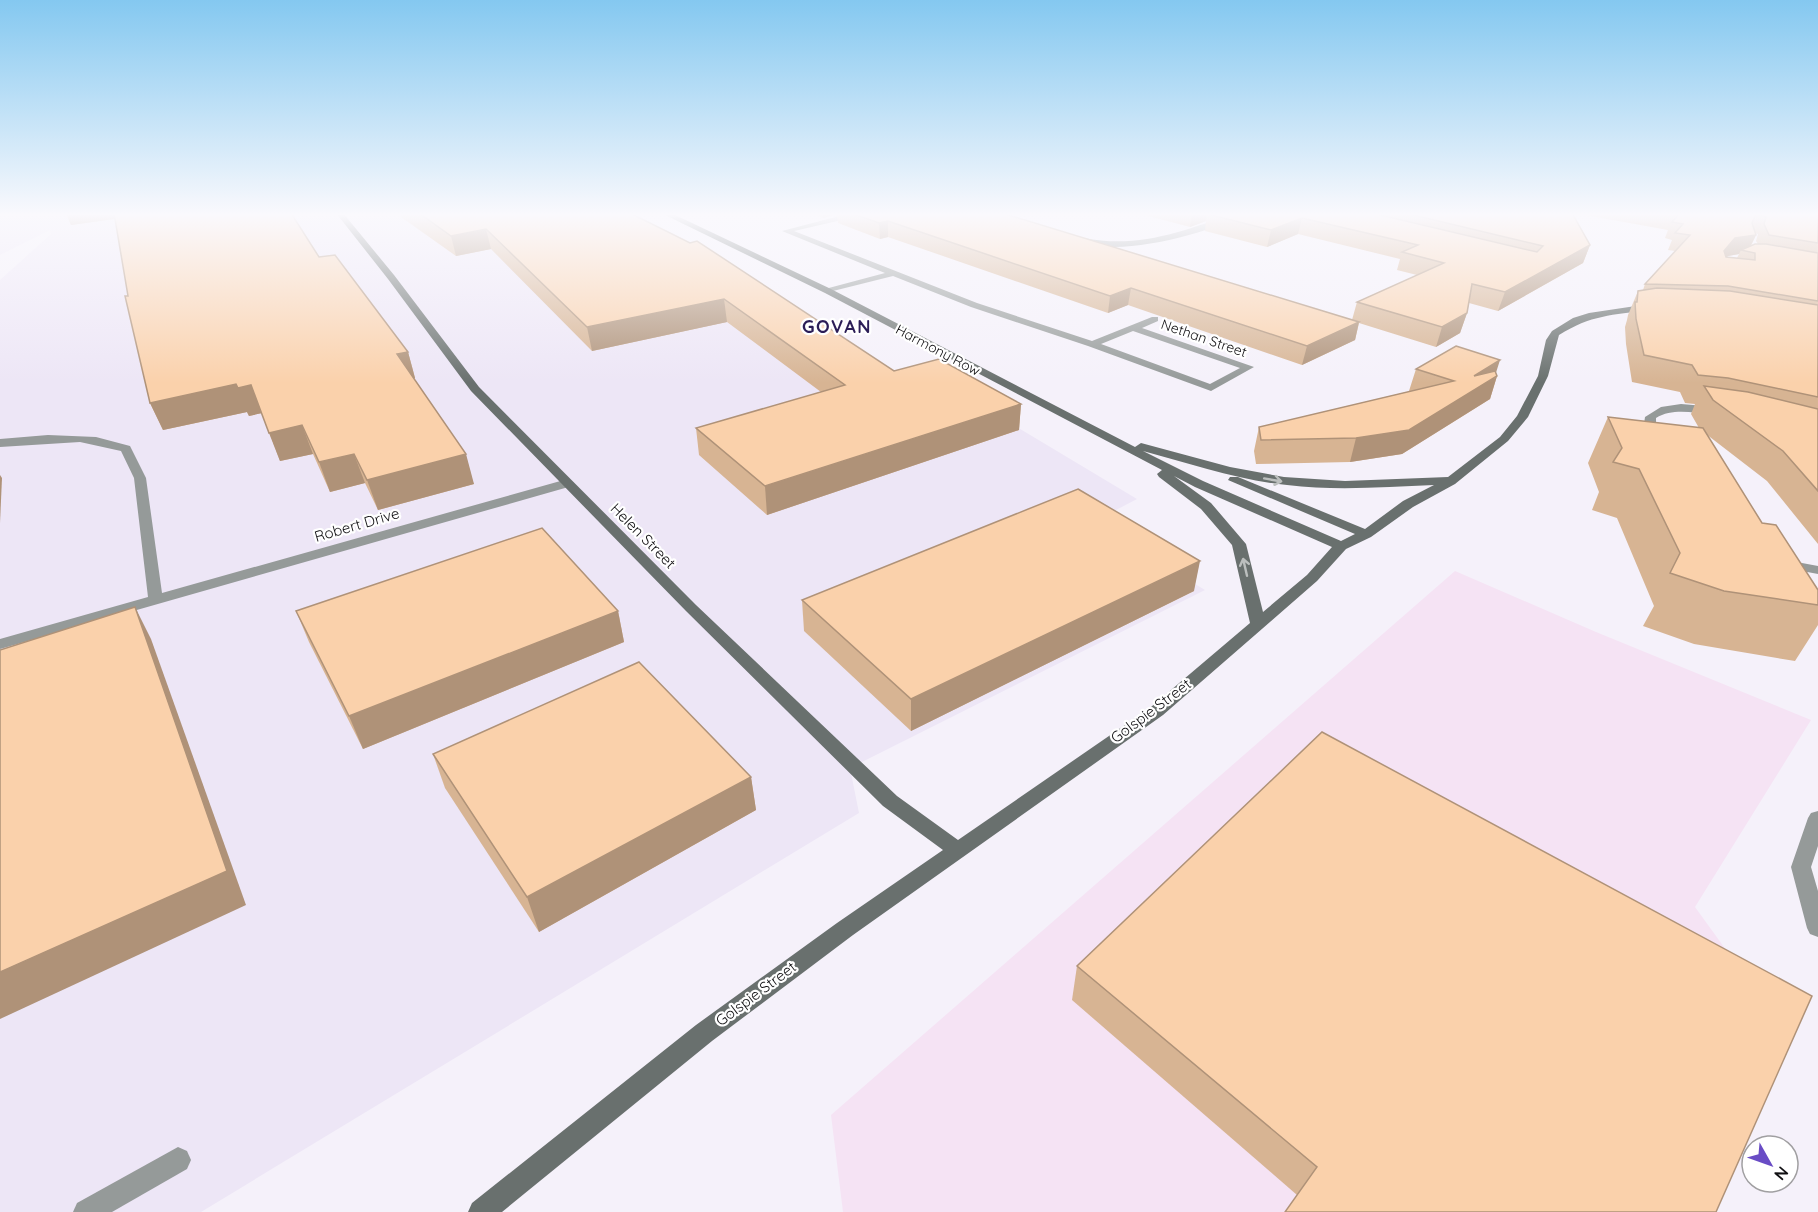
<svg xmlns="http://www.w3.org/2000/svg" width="1818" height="1212" font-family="Quicksand,sans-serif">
<rect width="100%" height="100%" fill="#f5f1fa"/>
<polygon fill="#f5e3f4" points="1455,571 1596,632 1811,720 1695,907 1784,1030 1700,1212 843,1212 831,1115"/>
<polygon fill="#ede6f6" points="0,213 626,213 884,380 922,370 1137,499 1093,522 1205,590 850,768 859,813 201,1212 0,1212 0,280 51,234 50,230 0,255"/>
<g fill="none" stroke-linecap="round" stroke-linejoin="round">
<g fill="#959a99" fill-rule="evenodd">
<path d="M1235,213H1246C1215,232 1113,260 1080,240L1084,238C1138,249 1184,231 1235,213Z"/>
<path d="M843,215L846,219L794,231L977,303L1092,341L1152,317H1158V321L1142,328L1254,367L1211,391L1088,346L971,307L893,276L825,293V289L885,273L782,231ZM1133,331L1240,368L1210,384L1101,344Z"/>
<path d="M1681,404L1705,406L1719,411C1709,419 1678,404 1656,418V423L1670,435L1664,439L1644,424L1645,417L1661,407Z"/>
<polygon points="48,435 96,437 130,446 146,478 162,593 564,480 568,479 574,483 572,486 0,649 0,639 148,597 134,478 121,451 80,442 0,447 0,439"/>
<polygon points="1786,560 1818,566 1818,574 1781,567 1779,564"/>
<polygon points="1818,811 1818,846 1811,867 1818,891 1818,937 1810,934 1807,928 1791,867 1808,818 1811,813"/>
<polygon points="178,1147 187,1151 191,1160 187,1169 112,1212 73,1212 77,1203"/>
</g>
<path fill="#69706e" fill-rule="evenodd" d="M336,213H343L394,275L479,387L696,605L897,796L958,840L1151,707L1250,623L1232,545L1201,509L1159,477L1157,474L1162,470L825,293L661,213H671L831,289L1135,447L1141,443L1230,467L1284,477L1345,481L1448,477L1500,437L1517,416L1538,376L1546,340L1552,331L1573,318L1589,313L1649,304L1654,307L1649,310C1612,315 1591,315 1559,335L1548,376L1528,417L1508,441L1455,484L1413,507L1371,537L1346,549L1317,581L1163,715L853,935L712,1041L502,1212H468L472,1203L696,1025L837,923L943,850L883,806L686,611L471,391L388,279ZM1143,451C1191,464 1238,480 1287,485C1336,491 1385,487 1434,485L1403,501L1365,529L1238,477H1230L1228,480L1355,534L1341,541L1203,481ZM1174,476L1195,487L1332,547L1307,575L1263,612L1246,544L1211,503Z"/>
</g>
<g fill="#d7b493" fill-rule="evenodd">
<polygon points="66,213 291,213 319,257 408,352 415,378 414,379 474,484 378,510 365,483 330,492 313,454 280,461 262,413 249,416 247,412 163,430 150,403 128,296 115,219 71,225"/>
<polygon points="400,213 630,213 894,371 1021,404 1019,430 767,515 699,455 696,428 821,392 727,322 592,351 491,249 456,256 401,217"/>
<polygon points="811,213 1002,213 1352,320 1357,302 1417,275 1397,270 1400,259 1298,234 1267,247 1205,231 1206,221 1190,227 1137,213 1571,213 1590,245 1583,263 1498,311 1469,303 1467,313 1460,333 1436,347 1359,323 1355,340 1302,365 1128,305 1108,313 888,237 880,239 838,223 837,214 823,218"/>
<path d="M1574,213H1818V544L1767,481L1706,434L1762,523L1818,590V625L1795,661L1694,644L1643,626L1654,606L1617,518L1592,510L1599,492L1588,463L1608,417L1699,428L1691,414L1695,404L1685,403L1680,392L1632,382L1626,344L1625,327L1627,320L1628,315L1638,291L1643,290L1645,284L1675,251L1668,250L1672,240L1665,238L1668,230ZM1755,233L1758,234L1756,241L1758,244L1751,246L1756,235ZM1739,254L1737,258L1726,257L1728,256Z"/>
<polygon points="1416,369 1496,373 1497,376 1490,399 1402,454 1350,462 1256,464 1254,451 1259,427 1411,391 1409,391"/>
<polygon points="1194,591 911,731 804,631 802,600"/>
<polygon points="296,611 618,611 624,642 363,749 309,642"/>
<polygon points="433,754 751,777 756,810 539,932 445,788"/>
<polygon points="1077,966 1812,996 1297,1195 1072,1000"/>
</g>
<g fill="#af9278">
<polygon points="66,213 118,213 120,218 71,225"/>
<polygon points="823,213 837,213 837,214 823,218"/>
<polygon points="1192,213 1228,213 1207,214 1206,221 1190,227"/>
<polygon points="1302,218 1298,234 1267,247 1271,230"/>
<polygon points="888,221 888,237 880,239 879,223"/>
<polygon points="486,229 491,249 456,256 451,236"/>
<polygon points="1756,235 1748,251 1741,250 1739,254 1728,256 1716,269 1724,251 1735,238"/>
<polygon points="1590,245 1583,263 1498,311 1505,292"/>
<polygon points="1131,288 1128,305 1108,313 1110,296"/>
<polygon points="724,299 727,322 592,351 587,327"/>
<polygon points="1467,313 1460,333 1436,347 1442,327"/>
<polygon points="1359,322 1355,340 1302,365 1307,346"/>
<polygon points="408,352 415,378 405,381 397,354"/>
<polygon points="1500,360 1494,379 1497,376 1490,399 1402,454 1350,462 1356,438 1474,376"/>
<polygon points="236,384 251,385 262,413 249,416 247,412 163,430 150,403"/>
<polygon points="1021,404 1019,430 767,515 765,486"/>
<polygon points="302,425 313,454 280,461 269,433"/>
<polygon points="354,454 365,483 330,492 319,462"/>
<polygon points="466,454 474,484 378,510 367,480"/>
<polygon points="0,475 2,478 0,523"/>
<polygon points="1200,561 1194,591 911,731 911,699"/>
<polygon points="135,607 151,639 246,905 0,1019 0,972"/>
<polygon points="618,611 624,642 363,749 349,716"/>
<polygon points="751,777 756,810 539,932 527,897"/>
</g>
<g fill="#fad1ab" stroke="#af9278" stroke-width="1.5">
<polygon points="114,213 291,213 319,257 335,255 408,352 397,354 466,454 367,480 354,454 319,462 302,425 269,433 251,385 238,388 236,384 150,403 125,296 128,296"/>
<polygon points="419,213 630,213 690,243 697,241 894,371 939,359 1021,404 765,486 696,428 845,385 724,299 587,327 486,229 451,236"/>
<polygon points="851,213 1002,213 1359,322 1307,346 1131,288 1110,296 888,221 879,223"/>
<polygon points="1210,213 1372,213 1537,252 1543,246 1405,213 1572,213 1590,245 1505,292 1472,284 1467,313 1442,327 1357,302 1444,263 1402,252 1418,245 1302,218 1271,230 1207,214"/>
<polygon points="1675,213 1818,213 1818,243 1769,235 1764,224 1766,217 1756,214 1752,223 1756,235 1735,238 1724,251 1726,257 1755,260 1755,253 1741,250 1755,244 1766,244 1818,253 1818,301 1728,286 1645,284 1690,235 1675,233 1683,224 1672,222 1679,214"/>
<polygon points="1657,288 1730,291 1818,305 1818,397 1728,378 1698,375 1692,365 1644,355 1636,319 1635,302 1637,302 1638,291"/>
<polygon points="1456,346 1500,360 1474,376 1495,371 1497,376 1409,430 1356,438 1261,440 1259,427 1454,381 1416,369"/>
<polygon points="1704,386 1748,392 1818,409 1818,491 1783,451 1713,400"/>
<polygon points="1608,417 1703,428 1762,523 1776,525 1818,590 1818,605 1724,591 1670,573 1680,553 1639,469 1613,462 1622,448"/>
<polygon points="1078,489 1200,561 911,699 802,600"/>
<polygon points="542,528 618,611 349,716 296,611"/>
<polygon points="135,607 227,871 0,972 0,650"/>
<polygon points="639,662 751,777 527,897 433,754"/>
<polygon points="1322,732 1812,996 1716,1212 1285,1212 1317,1167 1077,966"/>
</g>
<defs><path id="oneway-shaft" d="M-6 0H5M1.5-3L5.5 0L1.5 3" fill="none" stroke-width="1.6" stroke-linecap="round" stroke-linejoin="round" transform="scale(1.5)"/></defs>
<g stroke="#bcbfbe">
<use href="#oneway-shaft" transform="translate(1273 480) rotate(10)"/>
<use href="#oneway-shaft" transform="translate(1245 567) rotate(-103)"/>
</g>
<linearGradient id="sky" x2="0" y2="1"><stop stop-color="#84c8f0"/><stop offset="0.56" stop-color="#faf9fd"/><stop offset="1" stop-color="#faf9fd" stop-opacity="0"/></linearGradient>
<rect width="1818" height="383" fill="url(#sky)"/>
<g text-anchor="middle" stroke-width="4.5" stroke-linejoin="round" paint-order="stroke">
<g font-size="14" fill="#111013" stroke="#fff">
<text transform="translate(1204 338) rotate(19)" y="5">Nethan Street</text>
<text transform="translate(938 350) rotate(28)" y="5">Harmony Row</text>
</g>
<g font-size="15" fill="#111013" stroke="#fff">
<text transform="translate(357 525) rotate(-16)" y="5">Robert Drive</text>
<text transform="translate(643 536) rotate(45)" y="5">Helen Street</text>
<text transform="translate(1151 711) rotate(-37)" y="5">Golspie Street</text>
<text transform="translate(756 994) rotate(-37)" y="5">Golspie Street</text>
</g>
<g font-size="18" font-weight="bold" letter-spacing="1.5" fill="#2b1d57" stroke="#fff">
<text x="837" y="333">GOVAN</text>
</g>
</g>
<g transform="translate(1770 1164) rotate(130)"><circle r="28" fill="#ffffff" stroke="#a09fa1" stroke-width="1.5"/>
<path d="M0-4.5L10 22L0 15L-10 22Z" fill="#694cc5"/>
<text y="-9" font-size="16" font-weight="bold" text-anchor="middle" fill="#111013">N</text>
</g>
</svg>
